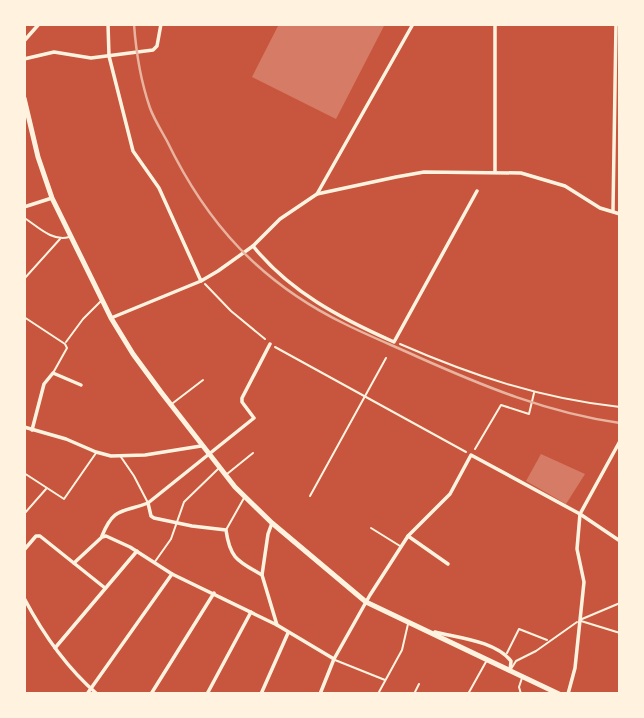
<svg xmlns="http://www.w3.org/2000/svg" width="644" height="718" font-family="Jost,sans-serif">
<rect width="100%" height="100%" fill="#c8553d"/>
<g fill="#d67c66">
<polygon points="279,24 385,24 336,119 252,77"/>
<polygon points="541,454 585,474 566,504 526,481"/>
</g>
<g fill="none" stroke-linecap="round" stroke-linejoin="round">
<g stroke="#fff3e0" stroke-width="2">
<polyline points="205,284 231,311 265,339"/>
<path d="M400,344C471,375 542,399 620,407"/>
<polyline points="275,347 466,452"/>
<polyline points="475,449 501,405 529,414 534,393"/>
<polyline points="310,496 386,358"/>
</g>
<g stroke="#fff3e0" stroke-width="2">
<path d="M26,219C38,227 53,242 69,237"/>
<polyline points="24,279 60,239"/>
<polyline points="24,317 65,344 67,348 53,373"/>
<polyline points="66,342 83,319 101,301"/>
<polyline points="173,403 203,380"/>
<polyline points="121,457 134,476 148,503"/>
<polyline points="24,473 64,499 96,453"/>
<polyline points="227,474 253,453"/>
<polyline points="24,514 46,489"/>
<polyline points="371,528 400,546"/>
<polyline points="226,530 244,498"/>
<polyline points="154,563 171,539 184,502 218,469"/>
<polyline points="582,619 620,603"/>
<polyline points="581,621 620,633"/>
<polyline points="507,653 519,629 547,640"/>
<polyline points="335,660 385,680"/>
<polyline points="511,669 516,661 536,651 577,622"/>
<polyline points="379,692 402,650 408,624"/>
<polyline points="414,694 419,684"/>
<polyline points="468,694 487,660"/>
<polyline points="521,694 519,687 522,678"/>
</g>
<g stroke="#fff3e0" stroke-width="3.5">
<polyline points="108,24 109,56 133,151 159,188 201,281"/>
<polyline points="24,41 39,24"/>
<polyline points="24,59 54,52 91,58 153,50 157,46 161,24"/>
<polyline points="495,171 495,24"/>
<polyline points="317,194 413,24"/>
<polyline points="24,207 52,198"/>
<polyline points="613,210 616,24"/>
<polyline points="24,211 24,226"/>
<path d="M253,246C290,292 340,318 394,342L477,191"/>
<polyline points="111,318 201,281 218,271 253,246 280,219 317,194 396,177 424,172 521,173 565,186 600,208 620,214"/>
<path d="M270,344L242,398V402L254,418L148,503L151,516L154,518L192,526L226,530C230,559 238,561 262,575L277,625"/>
<polyline points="24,427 66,439 96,452 111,456 145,455 201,446"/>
<polyline points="32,430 44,384 53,373 81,385"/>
<path d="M102,536C114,506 123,513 148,503"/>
<polyline points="408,536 448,564"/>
<polyline points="24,550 36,536 40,536 105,588"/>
<polyline points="74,563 102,537 106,536 130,547 172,574 277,625 334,659"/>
<polyline points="262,575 268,534 272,523"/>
<path d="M24,598C43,634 66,667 97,694"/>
<path d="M435,632C459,638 495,641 511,661L510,671"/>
<polyline points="55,648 137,551"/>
<polyline points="87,694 172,574"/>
<polyline points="151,694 214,593"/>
<polyline points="207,694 251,612"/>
<polyline points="261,694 288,633"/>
<polyline points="320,694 334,659 370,595 408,536 450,494 471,455 580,514 620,541"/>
<polyline points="378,694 382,694"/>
<polyline points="568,694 575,668 584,582 577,549 580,514 620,441"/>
</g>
<polyline stroke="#fff3e0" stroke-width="5" points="24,98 38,157 52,198 111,318 133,354 161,392 235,487 272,523 366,602 559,694"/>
<path stroke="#e9b49f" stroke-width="2.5" d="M134,24C136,52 141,82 150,108C154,119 161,130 167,141C207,224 261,283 345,324C369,336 394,346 418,357C483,386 548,413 620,423"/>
</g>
<rect width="644" height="718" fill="none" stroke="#fff3e0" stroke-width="52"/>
</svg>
